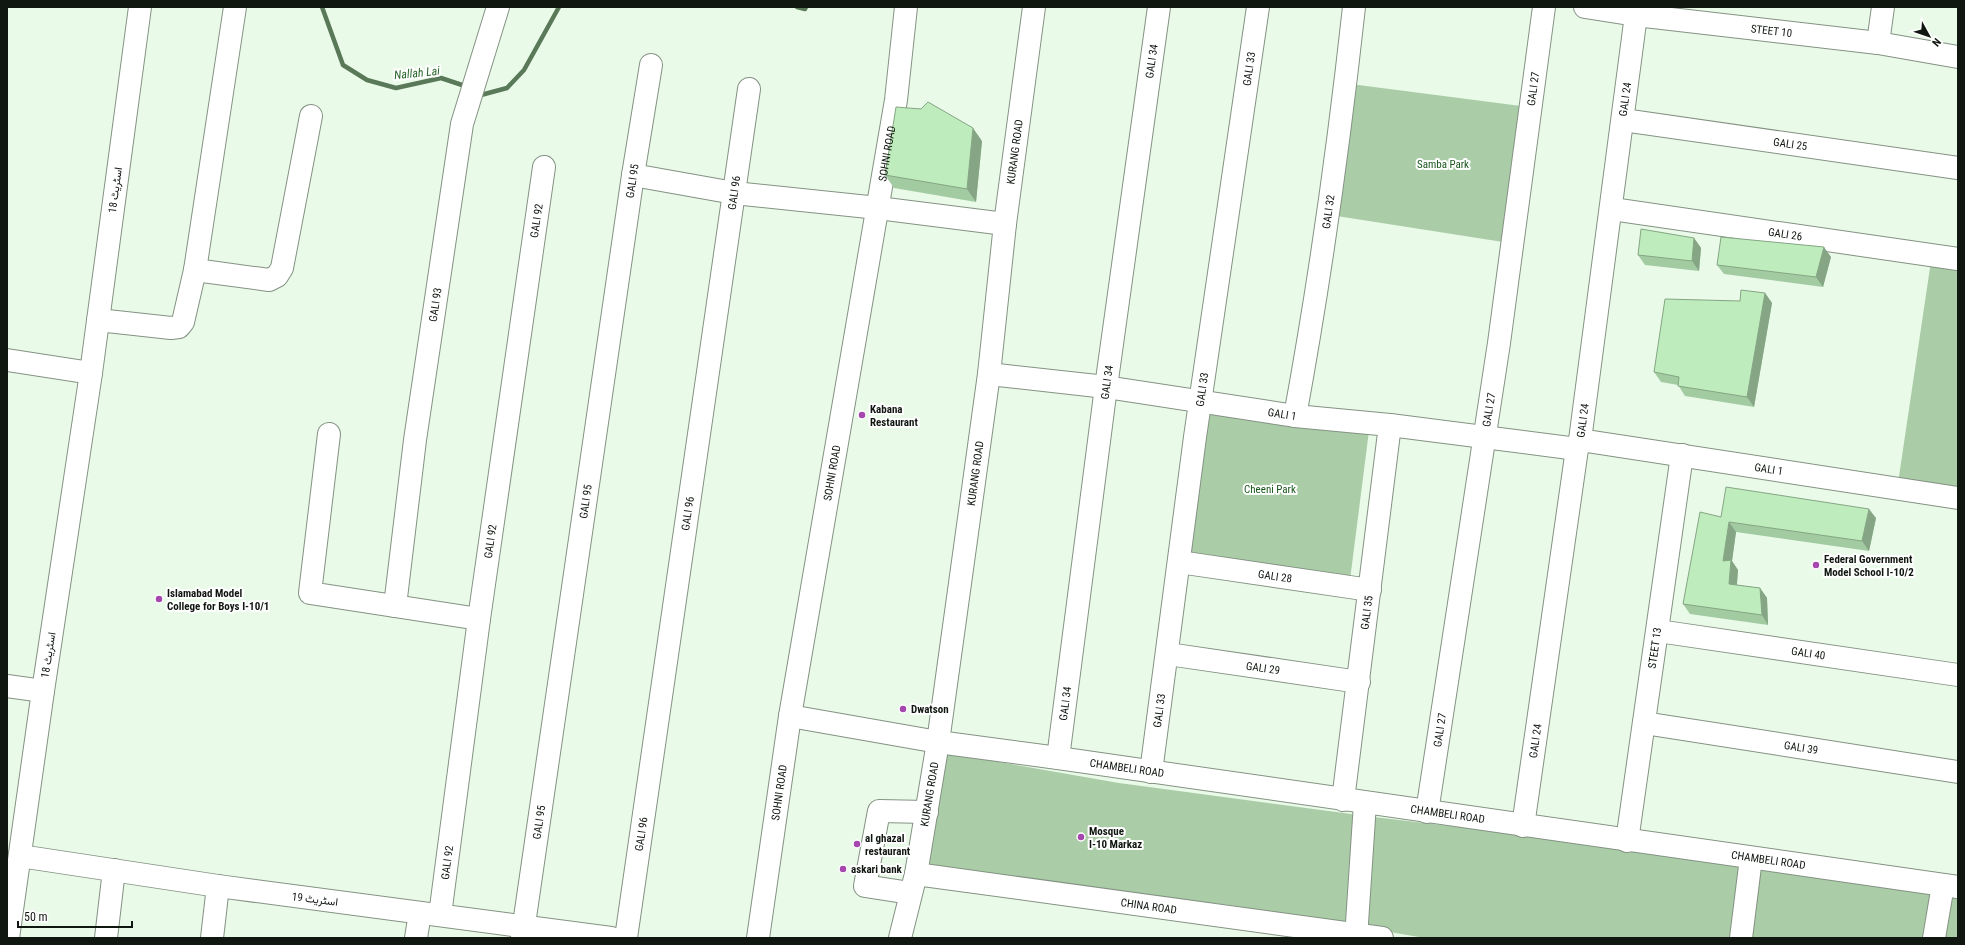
<svg xmlns="http://www.w3.org/2000/svg" width="1965" height="945" font-family="'Roboto Condensed',Vazirmatn,sans-serif">
<rect width="100%" height="100%" fill="#eafae9"/>
<g fill="#aacda8">
<polygon points="1343,83 1521,106 1503,242 1324,214"/>
<polygon points="1931,261 1958,264 1958,492 1898,483"/>
<polygon points="1199,397 1370,423 1350,580 1177,560"/>
<polygon points="942,752 1119,783 1374,817 1676,853 1958,895 1958,938 1425,938 1229,905 923,867"/>
</g>
<g fill="none" stroke-linecap="round" stroke-linejoin="round">
<g stroke="#5a7958" stroke-width="4.5">
<polyline points="322,7 343,65 367,80 396,88 441,78 462,85"/>
<polyline points="797,7 805,9 806,7"/>
<polyline points="481,95 507,88 524,70 559,7"/>
</g>
<g stroke="#849283" stroke-width="24">
<g id="minor">
<path id="s1" d="M1585,7L1636,15L1878,43L1958,57"/>
<polyline points="1878,43 1883,7"/>
<path id="s2" d="M1623,120L1958,168"/>
<polyline points="633,175 734,193 878,208 1005,224"/>
<path id="s3" d="M1612,209L1958,259"/>
<polyline points="195,270 269,280 277,276 282,268 311,116"/>
<polyline points="98,320 171,328 179,327 183,322 195,270 235,7"/>
<polyline points="7,360 91,373"/>
<path id="s4" d="M989,374L1106,387L1295,416L1390,425L1577,449"/>
<path id="s5" d="M1295,416C1320,280 1339,144 1354,7"/>
<polyline points="329,434 310,593 479,619"/>
<path id="s6" d="M1580,440L1958,498"/>
<path id="s7" d="M1179,562L1370,590"/>
<path id="s8" d="M395,606L415,440L462,124L498,7"/>
<path id="s9" d="M1658,631L1958,675"/>
<path id="s10" d="M1168,654L1359,682"/>
<polyline points="7,686 43,691"/>
<path id="s11" d="M790,716L938,742L1058,758L1958,887"/>
<path id="s12" d="M1644,723L1958,772"/>
<path id="s13" d="M1058,758L1106,387L1159,7"/>
<path id="s14" d="M1151,772L1195,437L1258,7"/>
<path id="s15" d="M1343,800L1390,425"/>
<path id="s16" d="M1427,812L1499,343L1544,7"/>
<path id="s17" d="M1523,826L1577,449L1580,440L1636,15"/>
<path id="s18" d="M1627,841L1682,455"/>
<polyline points="20,856 218,886 611,938"/>
<path id="s19" d="M916,874L1382,938"/>
<polyline points="910,893 865,886 879,811 927,812"/>
<path id="s20" d="M440,915L479,619L544,167"/>
<polyline points="8,938 43,691 91,373 140,7"/>
<polyline points="106,938 114,870"/>
<polyline points="212,938 218,886"/>
<polyline points="416,938 420,913"/>
<path id="s21" d="M522,938L633,175L651,65"/>
<path id="s22" d="M626,938L749,89"/>
<path id="s23" d="M758,938L790,716L896,100L906,7"/>
<path id="s24" d="M900,938L916,874L938,742L989,374L1005,224L1034,7"/>
<polyline points="1356,938 1365,803"/>
<polyline points="1741,938 1751,858"/>
<polyline points="1934,938 1943,885"/>
</g>
</g>
<use href="#minor" stroke="#fff" stroke-width="22"/>
</g>
<g fill="#a3cba2">
<polygon points="982,141 976,202 894,188 885,175"/>
<polygon points="1694,238 1701,248 1699,271 1645,265 1638,255"/>
<polygon points="1831,257 1823,287 1724,274 1717,265"/>
<polygon points="1765,293 1772,303 1754,407 1685,396 1678,385 1661,382 1654,372 1740,301"/>
<polygon points="1721,517 1876,518 1869,551 1736,532 1732,561 1738,570 1737,585 1760,588 1767,598 1768,625 1690,614 1683,604"/>
</g>
<g fill="#85a584">
<polygon points="973,128 982,141 976,202 967,189"/>
<polygon points="1694,238 1701,248 1699,271 1692,261"/>
<polygon points="1824,247 1831,257 1823,287 1816,277"/>
<polygon points="1765,293 1772,303 1754,407 1747,397"/>
<polygon points="1869,509 1876,518 1869,551 1862,541"/>
<polygon points="1729,522 1736,532 1732,561 1738,570 1736,594 1729,584 1723,561"/>
<polygon points="1760,588 1767,598 1768,625 1762,615"/>
</g>
<g fill="#beecbc" stroke="#85a584">
<polygon points="928,102 973,128 967,189 885,175 896,107 921,109"/>
<polygon points="1641,229 1694,238 1692,261 1638,255"/>
<polygon points="1721,237 1824,247 1816,277 1717,265"/>
<polygon points="1741,290 1765,293 1747,397 1678,386 1679,377 1654,372 1665,299 1740,301"/>
<polygon points="1726,487 1869,509 1862,541 1729,522 1723,561 1731,560 1729,584 1760,588 1762,615 1683,604 1700,512 1721,517"/>
</g>
<g fill="#a547af" stroke="#fff" stroke-width="1.5">
<circle cx="862" cy="415" r="4"/>
<circle cx="1816" cy="565" r="4"/>
<circle cx="159" cy="599" r="4"/>
<circle cx="903" cy="709" r="4"/>
<circle cx="1081" cy="837" r="4"/>
<circle cx="857" cy="844" r="4"/>
<circle cx="843" cy="869" r="4"/>
</g>
<g text-anchor="middle" stroke-width="4" stroke-linejoin="round" paint-order="stroke">
<g font-size="11" fill="#101610" stroke="#fff">
<text dy="4" stroke="none"><textPath href="#s1" startOffset="188">STEET 10</textPath></text>
<text dy="4" stroke="none"><textPath href="#s13" startOffset="703">GALI 34</textPath></text>
<text dy="4" stroke="none"><textPath href="#s14" startOffset="710">GALI 33</textPath></text>
<text dy="4" stroke="none"><textPath href="#s16" startOffset="731">GALI 27</textPath></text>
<text dy="4" stroke="none"><textPath href="#s17" startOffset="734">GALI 24</textPath></text>
<text dy="4" stroke="none"><textPath href="#s2" startOffset="169">GALI 25</textPath></text>
<text dy="4" stroke="none"><textPath href="#s24" startOffset="795">KURANG ROAD</textPath></text>
<text dy="4" stroke="none"><textPath href="#s23" startOffset="795">SOHNI ROAD</textPath></text>
<text dy="4" stroke="none"><textPath href="#s21" startOffset="765">GALI 95</textPath></text>
<text transform="translate(115 190) rotate(-82)" y="4">اسٹریٹ 18</text>
<text dy="4" stroke="none"><textPath href="#s22" startOffset="753">GALI 96</textPath></text>
<text dy="4" stroke="none"><textPath href="#s5" startOffset="207">GALI 32</textPath></text>
<text dy="4" stroke="none"><textPath href="#s20" startOffset="701">GALI 92</textPath></text>
<text dy="4" stroke="none"><textPath href="#s3" startOffset="175">GALI 26</textPath></text>
<text dy="4" stroke="none"><textPath href="#s8" startOffset="304">GALI 93</textPath></text>
<text dy="4" stroke="none"><textPath href="#s13" startOffset="379">GALI 34</textPath></text>
<text dy="4" stroke="none"><textPath href="#s14" startOffset="386">GALI 33</textPath></text>
<text dy="4" stroke="none"><textPath href="#s16" startOffset="407">GALI 27</textPath></text>
<text dy="4" stroke="none"><textPath href="#s4" startOffset="296">GALI 1</textPath></text>
<text dy="4" stroke="none"><textPath href="#s17" startOffset="410">GALI 24</textPath></text>
<text dy="4" stroke="none"><textPath href="#s6" startOffset="191">GALI 1</textPath></text>
<text dy="4" stroke="none"><textPath href="#s23" startOffset="471">SOHNI ROAD</textPath></text>
<text dy="4" stroke="none"><textPath href="#s24" startOffset="471">KURANG ROAD</textPath></text>
<text dy="4" stroke="none"><textPath href="#s21" startOffset="441">GALI 95</textPath></text>
<text dy="4" stroke="none"><textPath href="#s22" startOffset="429">GALI 96</textPath></text>
<text dy="4" stroke="none"><textPath href="#s20" startOffset="377">GALI 92</textPath></text>
<text dy="4" stroke="none"><textPath href="#s7" startOffset="97">GALI 28</textPath></text>
<text dy="4" stroke="none"><textPath href="#s15" startOffset="189">GALI 35</textPath></text>
<text dy="4" stroke="none"><textPath href="#s18" startOffset="195">STEET 13</textPath></text>
<text dy="4" stroke="none"><textPath href="#s9" startOffset="152">GALI 40</textPath></text>
<text transform="translate(48 655) rotate(-81)" y="4">اسٹریٹ 18</text>
<text dy="4" stroke="none"><textPath href="#s10" startOffset="96">GALI 29</textPath></text>
<text dy="4" stroke="none"><textPath href="#s13" startOffset="55">GALI 34</textPath></text>
<text dy="4" stroke="none"><textPath href="#s14" startOffset="62">GALI 33</textPath></text>
<text dy="4" stroke="none"><textPath href="#s16" startOffset="83">GALI 27</textPath></text>
<text dy="4" stroke="none"><textPath href="#s17" startOffset="86">GALI 24</textPath></text>
<text dy="4" stroke="none"><textPath href="#s12" startOffset="159">GALI 39</textPath></text>
<text dy="4" stroke="none"><textPath href="#s11" startOffset="341">CHAMBELI ROAD</textPath></text>
<text dy="4" stroke="none"><textPath href="#s23" startOffset="147">SOHNI ROAD</textPath></text>
<text dy="4" stroke="none"><textPath href="#s24" startOffset="147">KURANG ROAD</textPath></text>
<text dy="4" stroke="none"><textPath href="#s11" startOffset="665">CHAMBELI ROAD</textPath></text>
<text dy="4" stroke="none"><textPath href="#s21" startOffset="117">GALI 95</textPath></text>
<text dy="4" stroke="none"><textPath href="#s22" startOffset="105">GALI 96</textPath></text>
<text dy="4" stroke="none"><textPath href="#s11" startOffset="989">CHAMBELI ROAD</textPath></text>
<text dy="4" stroke="none"><textPath href="#s20" startOffset="53">GALI 92</textPath></text>
<text transform="translate(315 899) rotate(7)" y="4">اسٹریٹ 19</text>
<text dy="4" stroke="none"><textPath href="#s19" startOffset="235">CHINA ROAD</textPath></text>
</g>
<g font-size="11" fill="#19561b" stroke="#fff">
<text x="1443" y="168">Samba Park</text>
<text x="1270" y="493">Cheeni Park</text>
</g>
<g font-size="11" font-weight="bold" fill="#101610" stroke="#fff" text-anchor="start">
<text x="870" y="413">Kabana<tspan x="870" dy="13">Restaurant</tspan></text>
<text x="1824" y="563">Federal Government<tspan x="1824" dy="13">Model School I-10/2</tspan></text>
<text x="167" y="597">Islamabad Model<tspan x="167" dy="13">College for Boys I-10/1</tspan></text>
<text x="911" y="713">Dwatson</text>
<text x="1089" y="835">Mosque<tspan x="1089" dy="13">I-10 Markaz</tspan></text>
<text x="865" y="842">al ghazal<tspan x="865" dy="13">restaurant</tspan></text>
<text x="851" y="873">askari bank</text>
</g>
<g font-size="12" font-style="italic" fill="#2c672c" stroke="#fff">
<text transform="translate(417 73) rotate(-6)" y="4">Nallah Lai</text>
</g>
</g>
<rect width="1965" height="945" fill="none" stroke="#101610" stroke-width="16"/>
<g transform="translate(1929 36) rotate(130)" stroke="#ffffff" stroke-width="3" paint-order="stroke">
<path d="M0-3L7 15L0 10L-7 15Z" fill="#101610"/>
<text y="-6" font-size="11" font-weight="bold" text-anchor="middle" fill="#101610">N</text>
</g>
<path d="M18 921v6h114v-6" fill="none" stroke="#101610" stroke-width="2"/>
<text x="24" y="921" font-size="12" fill="#101610" stroke="#ffffff" stroke-width="3" paint-order="stroke">50 m</text>
</svg>
